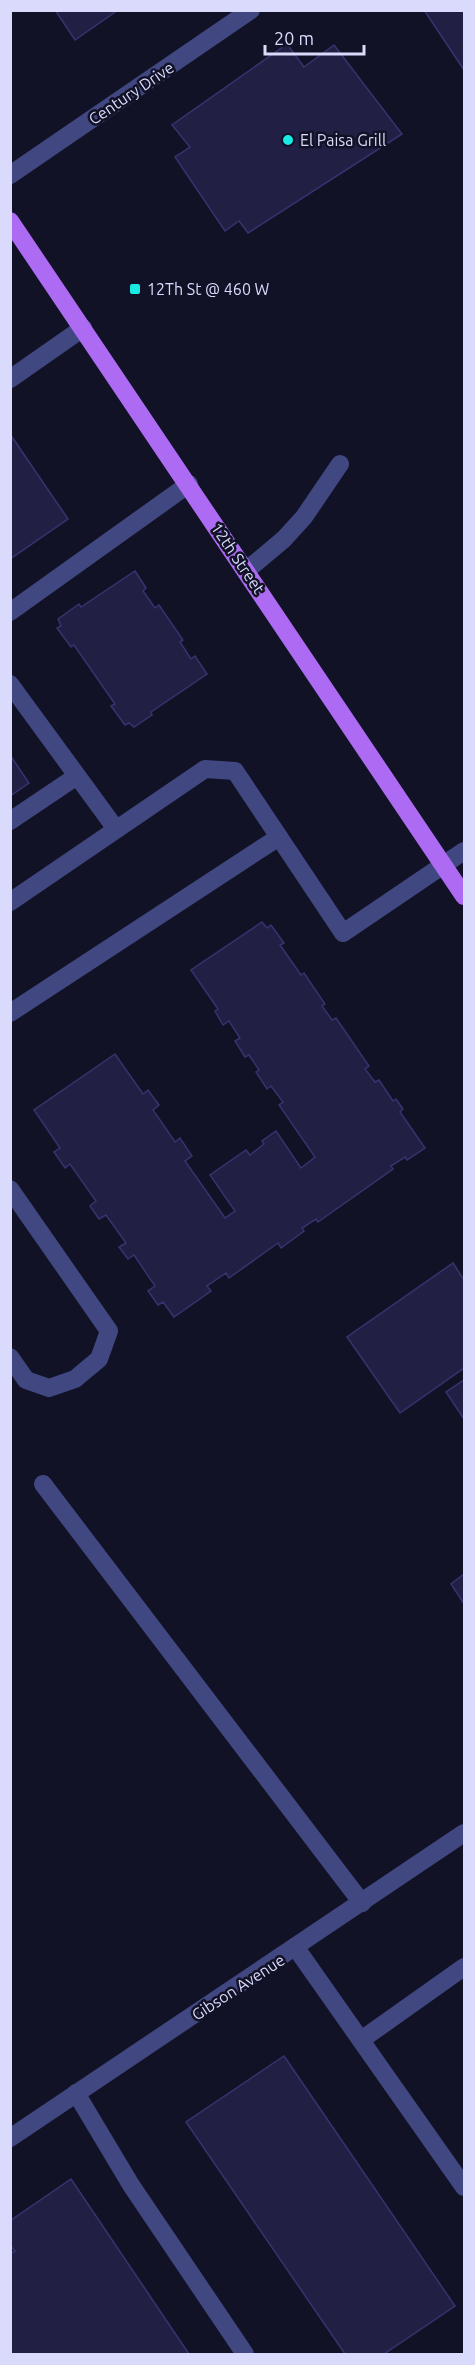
<svg xmlns="http://www.w3.org/2000/svg" width="475" height="2365" font-family="Ubuntu,sans-serif">
<rect width="100%" height="100%" fill="#121226"/>
<g fill="#221f45" stroke="#37336f" stroke-width="1.5">
<polygon points="55,10 118,10 75,40"/>
<polygon points="424,10 464,10 464,70"/>
<polygon points="287,44 304,67 334,45 402,134 248,233 239,221 225,231 175,157 190,147 172,125"/>
<polygon points="10,434 68,519 10,559"/>
<polygon points="135,571 146,588 143,591 155,608 159,605 183,640 180,642 191,659 195,656 207,674 151,712 152,715 134,727 129,723 125,725 111,706 115,704 74,645 71,647 57,628 61,626 58,619 79,604 81,607"/>
<polygon points="10,755 29,783 10,796"/>
<polygon points="262,922 267,928 271,925 284,943 280,945 301,975 304,973 325,1004 322,1006 332,1020 336,1018 369,1066 365,1069 375,1082 379,1080 393,1101 396,1099 403,1109 400,1112 425,1148 407,1160 405,1157 391,1166 393,1169 318,1222 316,1219 302,1228 304,1231 281,1248 278,1243 229,1278 226,1273 207,1286 211,1291 174,1317 163,1302 158,1305 148,1291 155,1286 134,1255 128,1259 119,1247 126,1243 106,1215 99,1219 90,1206 96,1201 70,1164 65,1168 54,1152 60,1148 34,1110 115,1054 143,1094 148,1090 159,1105 153,1110 175,1142 180,1138 192,1156 185,1161 225,1218 235,1211 210,1175 246,1150 250,1155 264,1144 262,1141 276,1131 301,1168 315,1157 279,1105 283,1102 271,1086 267,1089 256,1072 259,1070 249,1055 245,1057 235,1041 240,1038 229,1021 223,1025 215,1011 218,1009 191,970"/>
<polygon points="453,1263 464,1280 464,1368 400,1413 347,1337"/>
<polygon points="464,1380 464,1419 446,1392"/>
<polygon points="464,1574 464,1604 451,1584"/>
<polygon points="284,2056 455,2306 384,2354 345,2354 186,2122"/>
<polygon points="71,2179 189,2354 10,2354 10,2254 15,2251 10,2245 10,2221"/>
</g>
<g fill="none" stroke-linecap="round" stroke-linejoin="round">
<g stroke="#414780" stroke-width="18">
<polyline points="10,175 251,10"/>
<polyline points="10,379 83,328"/>
<polyline points="247,570 284,539 304,517 340,464"/>
<polyline points="10,612 189,484"/>
<polyline points="10,684 116,829"/>
<polyline points="10,821 77,776"/>
<polyline points="10,902 205,769 235,771 343,933 464,851"/>
<polyline points="10,1013 279,837"/>
<polyline points="10,1189 109,1331 99,1359 75,1379 49,1388 26,1380 10,1357"/>
<polyline points="43,1484 362,1903"/>
<polyline points="296,1948 464,2187"/>
<polyline points="361,2040 464,1967"/>
<polyline points="76,2093 131,2185 245,2354"/>
<polyline points="10,2138 464,1833"/>
</g>
<polyline stroke="#ad6af2" stroke-width="18" points="10,221 464,896"/>
</g>
<g fill="#17ebe3" stroke="#121226" stroke-width="2">
<circle cx="288" cy="140" r="6"/>
<rect x="129" y="283" width="12" height="12" rx="3"/>
</g>
<g text-anchor="middle" stroke-width="5" stroke-linejoin="round" paint-order="stroke">
<g font-size="16" fill="#d9dafc" stroke="#121226">
<text transform="translate(131 93) rotate(-34)" y="6">Century Drive</text>
<text transform="translate(238 558) rotate(56)" y="6">12th Street</text>
<text transform="translate(238 1987) rotate(-33)" y="6">Gibson Avenue</text>
</g>
<g font-size="16" fill="#d9dafc" stroke="#121226" text-anchor="start">
<text x="300" y="146">El Paisa Grill</text>
<text x="147" y="295">12Th St @ 460 W</text>
</g>
</g>
<rect width="475" height="2365" fill="none" stroke="#d9dafc" stroke-width="24"/>
<path d="M265 45v9h99v-9" fill="none" stroke="#d9dafc" stroke-width="3"/>
<text x="274" y="45" font-size="18" fill="#d9dafc" stroke="#121226" stroke-width="4.5" paint-order="stroke">20 m</text>
</svg>
